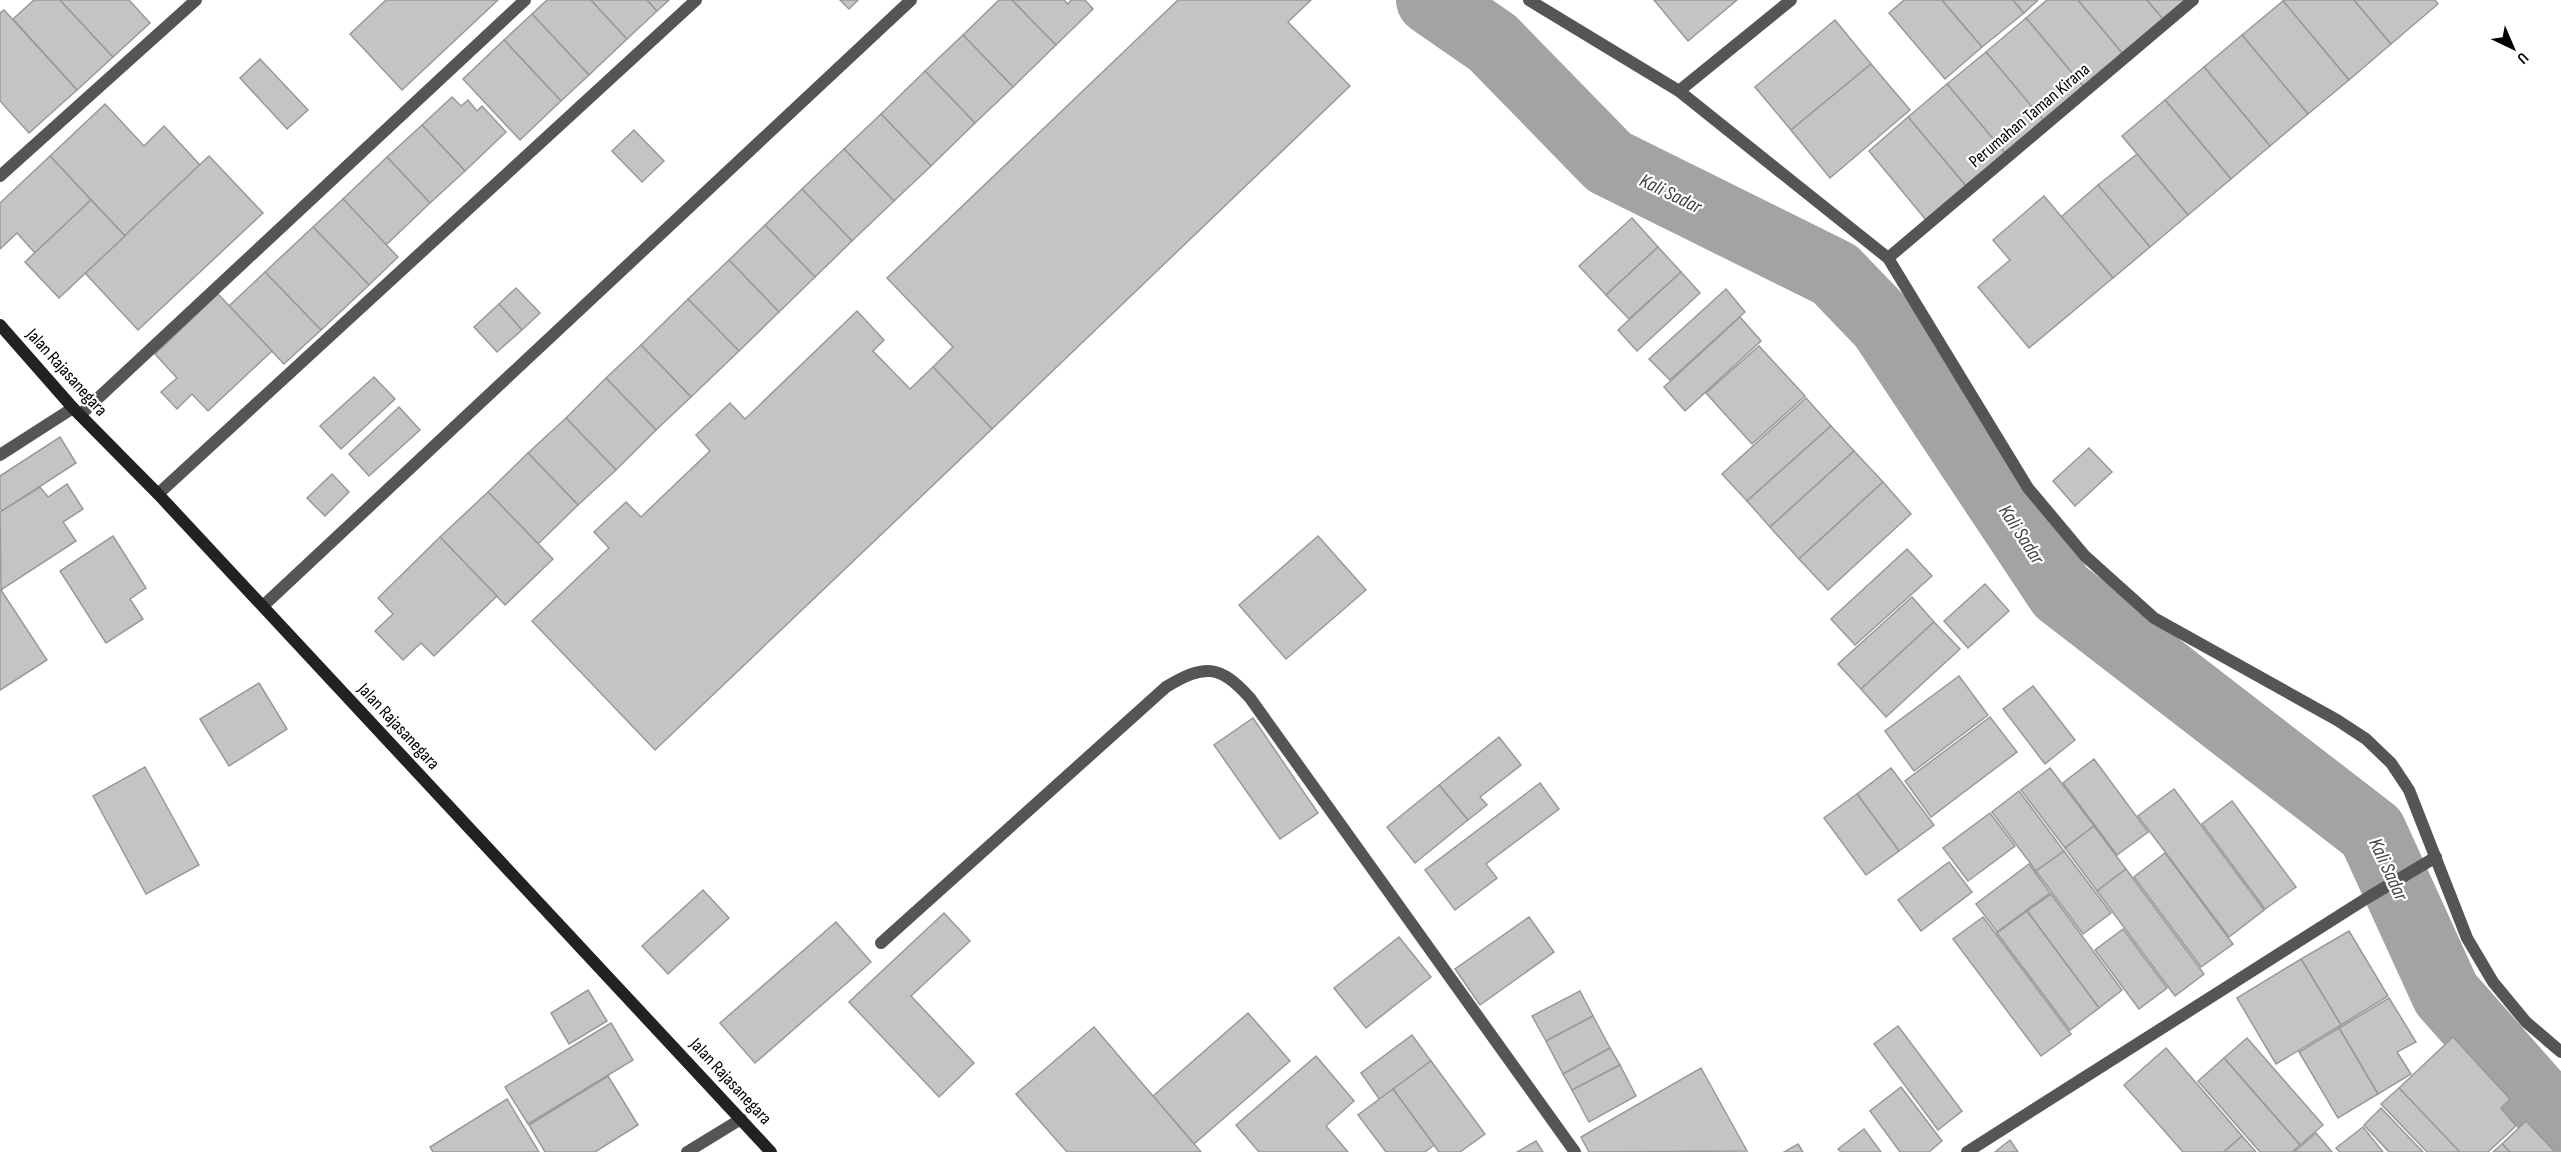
<svg xmlns="http://www.w3.org/2000/svg" width="2561" height="1152" font-family="'Sofia Sans Condensed',sans-serif">
<rect width="100%" height="100%" fill="#fff"/>
<g fill="none" stroke-linecap="round" stroke-linejoin="round">
<polyline stroke="#a3a3a3" stroke-width="70" points="1431,0 1493,43 1609,162 1835,274 1883,324 2061,592 2372,832 2446,994 2561,1124"/>
</g>
<g fill="#c4c4c4" stroke="#999" stroke-width="1.5">
<polygon points="34,0 60,0 113,57 77,90 13,19"/>
<polygon points="60,0 129,0 150,23 113,57"/>
<polygon points="386,0 498,0 402,90 350,34"/>
<polygon points="547,0 591,0 627,39 589,75 532,14"/>
<polygon points="591,0 647,0 657,11 627,39"/>
<polygon points="647,0 669,0 657,11"/>
<polygon points="840,0 858,0 849,9"/>
<polygon points="999,0 1012,0 1056,45 1013,87 963,35"/>
<polygon points="1012,0 1064,0 1068,4 1071,0 1085,0 1093,9 1056,45"/>
<polygon points="1178,0 1311,0 1288,22 1350,86 992,429 933,367 953,347 887,278"/>
<polygon points="1654,0 1737,0 1688,41"/>
<polygon points="1904,0 1942,0 1982,47 1945,79 1889,13"/>
<polygon points="1942,0 2013,0 2024,13 1982,47"/>
<polygon points="2013,0 2038,0 2024,13"/>
<polygon points="2047,0 2078,0 2123,54 2084,87 2026,18"/>
<polygon points="2078,0 2147,0 2164,20 2123,54"/>
<polygon points="2147,0 2187,0 2164,20"/>
<polygon points="2285,0 2354,0 2391,44 2349,80 2283,1"/>
<polygon points="2354,0 2435,0 2438,4 2391,44"/>
<polygon points="2283,1 2349,80 2308,114 2242,35"/>
<polygon points="4,10 77,90 29,133 0,101 0,13"/>
<polygon points="532,14 589,75 561,101 504,40"/>
<polygon points="2026,18 2084,87 2044,121 1986,52"/>
<polygon points="1835,20 1871,64 1791,130 1755,87"/>
<polygon points="963,35 1013,87 975,123 925,71"/>
<polygon points="2242,35 2308,114 2270,146 2204,67"/>
<polygon points="504,40 561,101 520,140 463,79"/>
<polygon points="1986,52 2044,121 2005,153 1947,84"/>
<polygon points="260,59 308,110 287,129 240,78"/>
<polygon points="1871,64 1910,110 1830,178 1791,130"/>
<polygon points="2204,67 2270,146 2231,179 2165,100"/>
<polygon points="925,71 975,123 931,166 881,114"/>
<polygon points="1947,84 2005,153 1966,186 1908,117"/>
<polygon points="452,97 461,106 468,100 477,111 482,106 506,132 465,171 422,125"/>
<polygon points="2165,100 2231,179 2188,215 2122,136"/>
<polygon points="105,104 144,146 164,126 200,165 125,236 50,156"/>
<polygon points="881,114 931,166 894,201 844,149"/>
<polygon points="1908,117 1966,186 1926,220 1869,151"/>
<polygon points="422,125 465,171 430,203 387,157"/>
<polygon points="634,130 664,161 642,182 612,151"/>
<polygon points="844,149 894,201 852,241 802,189"/>
<polygon points="2137,154 2188,215 2150,247 2098,185"/>
<polygon points="50,156 91,200 35,253 17,233 0,249 0,203"/>
<polygon points="209,156 263,213 138,330 85,273"/>
<polygon points="387,157 430,203 386,245 343,199"/>
<polygon points="2098,185 2150,247 2113,278 2061,217"/>
<polygon points="802,189 852,241 815,277 765,225"/>
<polygon points="2044,196 2113,278 2029,348 1978,287 2010,260 1993,240"/>
<polygon points="343,199 398,257 369,285 313,227"/>
<polygon points="91,200 125,236 59,298 25,262"/>
<polygon points="1632,218 1658,247 1606,295 1579,266"/>
<polygon points="765,225 815,277 779,312 729,260"/>
<polygon points="313,227 369,285 321,330 265,272"/>
<polygon points="1658,247 1681,272 1629,319 1606,295"/>
<polygon points="729,260 779,312 739,351 688,299"/>
<polygon points="265,272 321,330 284,364 229,306"/>
<polygon points="1681,272 1700,293 1637,351 1618,330"/>
<polygon points="516,288 540,313 522,330 499,304"/>
<polygon points="1726,289 1745,312 1670,380 1649,359"/>
<polygon points="218,294 272,351 208,411 192,394 177,409 161,392 177,378 155,354"/>
<polygon points="688,299 739,351 691,397 641,345"/>
<polygon points="499,304 522,330 497,352 474,327"/>
<polygon points="857,311 884,340 873,351 910,389 933,367 992,429 655,750 532,621 609,548 594,532 626,502 641,517 710,451 696,435 730,403 745,419"/>
<polygon points="1740,317 1761,341 1685,411 1664,387"/>
<polygon points="641,345 691,397 656,430 606,378"/>
<polygon points="1759,346 1805,396 1752,444 1706,393"/>
<polygon points="374,377 395,399 341,449 320,426"/>
<polygon points="606,378 656,430 616,470 566,418"/>
<polygon points="1806,398 1831,426 1747,501 1722,474"/>
<polygon points="399,407 420,430 369,476 349,454"/>
<polygon points="566,418 616,470 578,505 528,453"/>
<polygon points="1831,426 1854,451 1770,527 1747,501"/>
<polygon points="60,437 76,463 2,511 0,508 0,476"/>
<polygon points="2089,448 2112,472 2075,506 2053,481"/>
<polygon points="1854,451 1883,482 1799,559 1770,527"/>
<polygon points="528,453 578,505 538,544 488,492"/>
<polygon points="332,474 349,492 325,516 307,498"/>
<polygon points="1883,482 1911,514 1828,590 1799,559"/>
<polygon points="67,484 83,509 63,522 76,541 1,590 0,512 40,487 48,497"/>
<polygon points="488,492 553,559 505,605 440,537"/>
<polygon points="113,536 146,588 130,599 143,619 106,643 60,571"/>
<polygon points="1318,536 1366,590 1286,659 1239,605"/>
<polygon points="440,537 497,596 434,656 421,643 403,660 375,631 393,614 378,598"/>
<polygon points="1907,549 1932,576 1855,645 1831,619"/>
<polygon points="1985,584 2009,611 1968,648 1944,621"/>
<polygon points="1,590 47,660 0,690 0,591"/>
<polygon points="1912,597 1934,622 1861,689 1838,664"/>
<polygon points="1934,622 1960,649 1886,717 1861,689"/>
<polygon points="1959,676 1988,715 1914,771 1885,731"/>
<polygon points="259,683 287,729 229,766 200,719"/>
<polygon points="2033,686 2075,740 2045,764 2003,709"/>
<polygon points="1990,717 2017,752 1931,817 1905,781"/>
<polygon points="1253,718 1318,813 1280,839 1214,745"/>
<polygon points="1499,737 1521,765 1480,797 1487,805 1468,820 1439,785"/>
<polygon points="2094,759 2148,832 2117,855 2063,783"/>
<polygon points="145,767 199,865 146,894 93,796"/>
<polygon points="1891,768 1934,825 1899,851 1857,794"/>
<polygon points="2050,768 2094,826 2065,848 2021,790"/>
<polygon points="1540,783 1559,809 1486,864 1497,878 1455,910 1425,870"/>
<polygon points="1439,785 1468,820 1415,863 1387,827"/>
<polygon points="2174,789 2264,910 2229,937 2138,816"/>
<polygon points="2019,791 2064,851 2036,871 1992,812"/>
<polygon points="1857,794 1899,851 1866,875 1824,818"/>
<polygon points="2232,801 2296,887 2265,909 2202,824"/>
<polygon points="1990,813 2015,846 1968,881 1943,848"/>
<polygon points="2094,826 2126,869 2097,891 2065,848"/>
<polygon points="2064,851 2111,913 2083,934 2036,871"/>
<polygon points="2165,853 2233,944 2201,967 2134,877"/>
<polygon points="1949,862 1972,892 1921,931 1898,900"/>
<polygon points="2029,864 2050,893 1997,932 1976,904"/>
<polygon points="2126,869 2204,974 2175,996 2097,891"/>
<polygon points="703,890 729,918 668,974 642,946"/>
<polygon points="2051,894 2122,990 2099,1008 2027,911"/>
<polygon points="2027,911 2099,1008 2070,1030 1997,933"/>
<polygon points="944,913 970,941 911,996 974,1063 939,1097 849,1002"/>
<polygon points="1529,917 1554,952 1480,1005 1455,969"/>
<polygon points="1983,917 2071,1034 2041,1056 1953,939"/>
<polygon points="836,922 871,962 755,1063 720,1023"/>
<polygon points="2123,929 2167,988 2139,1009 2095,950"/>
<polygon points="2349,931 2388,996 2341,1025 2301,959"/>
<polygon points="1399,937 1431,977 1366,1028 1334,988"/>
<polygon points="2301,959 2341,1025 2276,1064 2237,998"/>
<polygon points="588,990 607,1021 569,1044 551,1013"/>
<polygon points="1580,991 1593,1016 1546,1041 1532,1016"/>
<polygon points="2389,998 2416,1042 2397,1052 2411,1074 2378,1094 2339,1028"/>
<polygon points="1248,1013 1290,1061 1194,1144 1153,1096"/>
<polygon points="1593,1016 1610,1048 1563,1074 1546,1041"/>
<polygon points="611,1023 633,1060 528,1124 505,1087"/>
<polygon points="1898,1026 1962,1111 1938,1130 1874,1044"/>
<polygon points="1094,1027 1153,1096 1201,1152 1067,1152 1016,1094"/>
<polygon points="2339,1028 2378,1094 2338,1118 2299,1052"/>
<polygon points="1412,1035 1431,1061 1380,1100 1361,1073"/>
<polygon points="2453,1037 2510,1099 2501,1108 2516,1126 2488,1152 2459,1152 2399,1088"/>
<polygon points="2247,1038 2323,1125 2300,1145 2224,1058"/>
<polygon points="1610,1048 1620,1065 1572,1090 1563,1074"/>
<polygon points="2166,1048 2242,1136 2224,1152 2183,1152 2124,1085"/>
<polygon points="1316,1056 1354,1101 1326,1126 1348,1152 1259,1152 1236,1125"/>
<polygon points="2224,1058 2300,1145 2292,1152 2260,1152 2198,1081"/>
<polygon points="1431,1061 1485,1134 1460,1152 1439,1152 1393,1089"/>
<polygon points="1620,1065 1636,1096 1589,1122 1572,1090"/>
<polygon points="1701,1068 1747,1151 1589,1152 1581,1137"/>
<polygon points="608,1076 638,1125 595,1152 545,1152 529,1125"/>
<polygon points="1901,1087 1942,1141 1929,1152 1900,1152 1870,1111"/>
<polygon points="2399,1088 2459,1151 2458,1152 2427,1152 2381,1104"/>
<polygon points="1393,1089 1434,1145 1425,1152 1386,1152 1358,1115"/>
<polygon points="507,1099 539,1152 433,1152 430,1147"/>
<polygon points="2381,1108 2423,1152 2389,1152 2364,1125"/>
<polygon points="2526,1121 2555,1152 2510,1152 2502,1144"/>
<polygon points="2363,1127 2383,1152 2340,1152 2336,1148"/>
<polygon points="1864,1129 1881,1152 1841,1152 1838,1149"/>
<polygon points="2316,1133 2332,1152 2294,1152"/>
<polygon points="2242,1136 2256,1152 2224,1152"/>
<polygon points="2010,1140 2018,1152 1995,1152"/>
<polygon points="1536,1141 1543,1152 1517,1152"/>
<polygon points="1798,1144 1803,1152 1784,1152"/>
<polygon points="2502,1144 2510,1152 2493,1152"/>
</g>
<g fill="none" stroke-linecap="round" stroke-linejoin="round">
<g stroke="#555" stroke-width="12">
<polyline points="1529,0 1679,91 1888,258 2028,488 2085,556 2154,618 2337,720 2366,739 2391,763 2409,790 2467,938 2493,982 2526,1022 2561,1052"/>
<polyline points="1679,91 1791,0"/>
<polyline points="0,176 196,0"/>
<polyline points="1888,258 2193,0"/>
<polyline points="80,415 525,0"/>
<polyline points="0,455 73,408"/>
<polyline points="158,494 696,0"/>
<polyline points="263,606 911,0"/>
<path d="M881,943L1166,687C1205,664 1219,664 1250,698L1575,1152"/>
<polyline points="687,1152 741,1119"/>
<polyline points="1967,1152 2367,898 2436,857"/>
</g>
<polyline stroke="#222" stroke-width="12" points="0,325 73,408 158,494 771,1152"/>
</g>
<g text-anchor="middle" stroke-width="4.5" stroke-linejoin="round" paint-order="stroke">
<g font-size="18" fill="#000" stroke="#fff">
<text transform="translate(2029 115) rotate(-40)" y="6">Perumahan Taman Kirana</text>
<text transform="translate(67 372) rotate(48)" y="6">Jalan Rajasanegara</text>
<text transform="translate(399 726) rotate(47)" y="6">Jalan Rajasanegara</text>
<text transform="translate(731 1081) rotate(47)" y="6">Jalan Rajasanegara</text>
</g>
<g font-size="20" font-style="italic" fill="#444" stroke="#fff">
<text transform="translate(1671 193) rotate(26)" y="7">Kali Sadar</text>
<text transform="translate(2022 534) rotate(57)" y="7">Kali Sadar</text>
<text transform="translate(2389 869) rotate(65)" y="7">Kali Sadar</text>
</g>
</g>
<g transform="translate(2513 48) rotate(136)" stroke="#ffffff" stroke-width="4.5" paint-order="stroke">
<path d="M0-4.5L10 22L0 15L-10 22Z" fill="#000000"/>
<text y="-9" font-size="16" font-weight="bold" text-anchor="middle" fill="#000000">U</text>
</g>
</svg>
